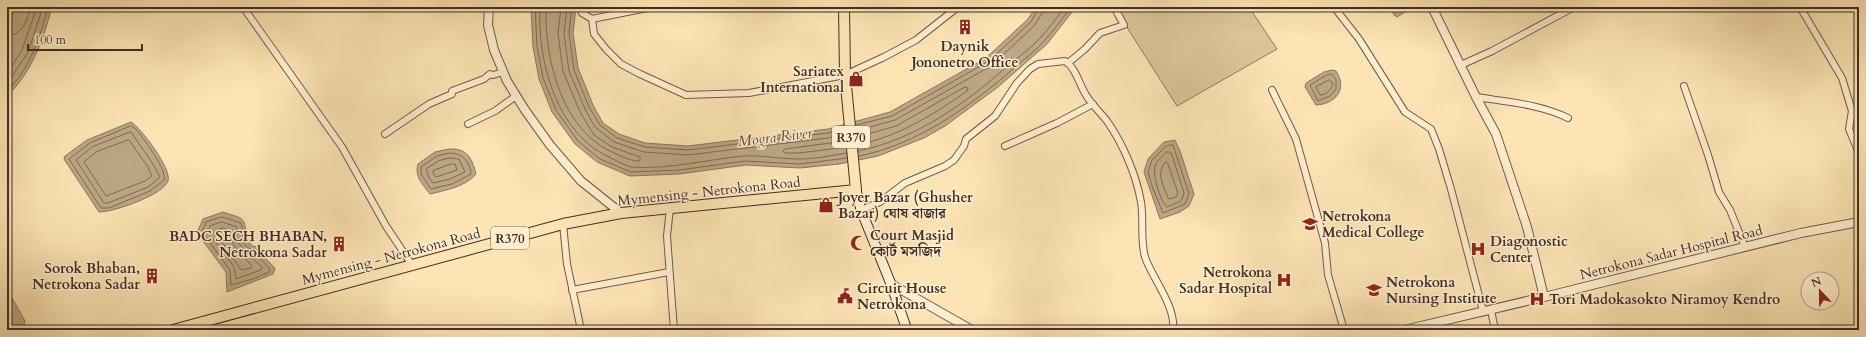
<svg xmlns="http://www.w3.org/2000/svg" width="1866" height="337" font-family="Cardo,'Noto Serif Bengali',serif">
<rect width="100%" height="100%" fill="#fde4b4"/>
<filter id="stains"><feTurbulence type="fractalNoise" baseFrequency=".005" numOctaves="4"/><feColorMatrix values="0 0 0 0 .2 0 0 0 0 .09 0 0 0 0 .02 0 0 0 .5 -.17"/></filter>
<radialGradient id="worn" r=".72"><stop offset=".6" stop-color="#630" stop-opacity="0"/><stop offset="1" stop-color="#630" stop-opacity=".3"/></radialGradient>
<polygon fill="#ddc59c" stroke="#8e7a60" points="1114,7 1249,7 1277,49 1177,106"/>
<g fill="#bca683" stroke="#8a765d">
<path d="M15,7H52C43,40 32,72 7,96V25Z"/>
<polygon points="531,7 576,7 573,33 578,68 593,105 603,123 619,134 645,143 688,146 828,129 890,112 986,58 1028,19 1036,7 1076,7 1047,44 998,87 945,126 924,138 878,156 839,164 800,168 746,165 679,174 630,176 597,162 575,144 552,112 539,79 533,47"/>
<polygon points="1390,7 1413,7 1397,17 1394,15"/>
<path d="M1332,70L1336,71C1348,90 1335,104 1316,105L1305,87L1306,83L1324,72Z"/>
<path d="M131,122C141,128 172,169 168,181C163,195 114,212 99,212L64,159L65,156L87,140Z"/>
<polygon points="1175,140 1180,151 1194,194 1189,206 1180,212 1160,219 1144,172 1148,159 1164,142"/>
<path d="M449,149C467,148 472,158 476,174C465,187 446,190 430,194C423,185 414,176 418,164L435,152Z"/>
<path d="M223,212C240,218 247,216 245,236L252,246L259,247L261,254L275,268L273,274L227,292L226,272L197,233L203,219Z"/>
<polygon points="7,289 25,321 23,330 7,330"/>
</g>
<g fill="none" stroke-linecap="round" stroke-linejoin="round">
<g stroke="#7e6a54" stroke-width="1">
<polyline points="535,7 537,46 543,78 556,110 578,141 600,159 631,172 679,170 745,161 800,164 847,158"/>
<path d="M540,7C537,62 557,136 613,159C619,162 626,166 632,167C668,170 709,159 744,156C762,155 780,159 798,159C814,159 831,156 846,153"/>
<path d="M546,7C544,59 562,131 614,153C623,157 631,161 640,161V157L612,147L594,135L580,112L563,71L558,34L561,7"/>
<polyline points="567,7 564,34 569,71 585,109 595,127 614,142 644,152 688,155 828,138 845,134"/>
<polyline points="572,7 569,33 574,70 589,107 600,125 617,138 645,147 688,150 828,133 844,129"/>
<path d="M7,36C21,36 29,20 30,7"/>
<polyline points="7,74 22,50 37,7"/>
<polygon points="1331,74 1336,79 1336,89 1330,96 1318,101 1310,85 1325,76"/>
<path d="M1330,80L1333,84C1331,90 1326,95 1320,95L1316,87Z"/>
<polyline points="7,84 28,52 43,7"/>
<path d="M7,91C30,69 40,37 48,7"/>
<polyline points="856,125 892,116 989,61 1031,22 1039,7"/>
<path d="M131,126L136,129C143,139 167,168 164,180L150,191L109,208H101L69,159L90,143Z"/>
<polyline points="856,131 895,120 991,66 1034,26 1043,12 1044,7"/>
<polygon points="131,132 153,164 160,177 148,187 108,203 104,203 76,160 92,147"/>
<path d="M857,137L896,126L965,87L968,88L967,91C933,115 899,136 858,145"/>
<polygon points="129,140 148,167 152,176 145,181 106,196 84,162 96,152"/>
<polyline points="845,140 830,143 785,149 783,151 785,153 800,153 846,147"/>
<polygon points="1173,145 1189,194 1185,204 1163,213 1152,186 1148,172 1152,160 1166,146"/>
<path d="M858,151C917,139 966,103 1010,64C1020,56 1031,48 1040,38C1049,29 1057,17 1065,7"/>
<path d="M1167,152H1170L1172,155L1184,193L1181,201L1167,207C1160,201 1151,172 1156,163C1159,159 1164,155 1167,152Z"/>
<path d="M450,153C462,153 470,161 471,174L452,184L431,189L421,174V167L437,156Z"/>
<path d="M859,156C918,144 968,108 1013,69C1024,59 1036,51 1045,40C1054,30 1063,18 1071,7"/>
<polygon points="450,158 459,159 465,172 450,179 433,183 429,178 426,169 438,161"/>
<path d="M1166,162L1168,164L1178,193L1176,197L1170,199L1168,198C1164,187 1155,172 1166,162Z"/>
<polygon points="451,164 455,164 457,170 436,177 434,175 433,171"/>
<path d="M222,217L241,223C245,235 237,246 256,251L258,256L270,269L269,272L253,279L231,285L230,270L202,232L206,222Z"/>
<path d="M222,222L237,227C237,230 236,234 236,237C237,245 255,261 262,267L261,270L236,279L234,267L208,232L210,226Z"/>
<path d="M223,228L230,231C231,248 242,254 252,266L251,268L241,270L216,233L217,230Z"/>
</g>
<g stroke="#6e5c49" stroke-width="8">
<g id="minor">
<polyline points="243,7 342,147 386,226 412,265"/>
<polyline points="1334,7 1359,39 1405,112 1431,129 1439,149 1451,189 1483,311"/>
<polyline points="1800,7 1842,78 1852,111 1849,129 1859,153"/>
<polyline points="582,13 592,19 652,7"/>
<polyline points="592,19 594,34 606,49 621,64 640,74 686,95 749,93 845,75 884,57 916,40 958,7"/>
<polyline points="1068,63 1085,49 1100,33 1124,25 1114,7"/>
<polyline points="1461,65 1492,51 1574,7"/>
<polyline points="1684,86 1708,155 1719,192 1730,210 1745,247"/>
<polyline points="1272,90 1296,139 1325,243 1328,275 1344,330"/>
<path d="M1476,97C1508,102 1539,104 1568,118"/>
<polyline points="468,124 495,111 516,96"/>
<polyline points="385,134 429,104 452,94 452,91 484,79 490,74 493,75 503,72"/>
<polyline points="1005,146 1057,123 1093,104"/>
<polyline points="670,208 667,236 674,330"/>
<path d="M861,210L880,202L905,183L945,166L954,160L964,146L966,139L995,116L1017,83L1030,69L1038,64L1065,61C1076,68 1079,84 1086,95C1091,104 1100,112 1107,121C1123,144 1136,174 1141,202C1144,220 1140,239 1145,257C1152,278 1176,306 1173,330"/>
<polyline points="563,224 567,264 581,330"/>
<polyline points="572,290 669,272"/>
<polyline points="1491,310 1495,330"/>
</g>
</g>
<g stroke="#6e5c49" stroke-width="10">
<g id="tertiary">
<polyline points="489,7 488,25 494,50 507,81 525,110 550,145 581,181 621,213"/>
<polyline points="1432,7 1476,97 1496,134 1527,227 1544,297"/>
<polyline points="891,284 972,330"/>
<polyline points="1404,330 1544,297 1801,233 1859,222"/>
</g>
</g>
<g stroke="#3f2e25" stroke-width="11">
<polyline id="secondary" points="856,190 861,210 891,284 907,330"/>
</g>
<g stroke="#3f2e25" stroke-width="12">
<polyline id="primary" points="173,330 563,224 621,213 856,190 845,75 844,7"/>
</g>
<use href="#minor" stroke="#feedce" stroke-width="6"/>
<use href="#tertiary" stroke="#feedce" stroke-width="8"/>
<use href="#secondary" stroke="#feedce" stroke-width="9"/>
<use href="#primary" stroke="#fde4b4" stroke-width="10"/>
</g>
<defs>
<g id="building-bare" transform="scale(1.2)"><path d="M-4-6H4V6H1V3H-1V6H-4ZM-2.5-4.3h1.7v1.8h-1.7ZM.8-4.3h1.7v1.8H.8ZM-2.5-1h1.7V.8h-1.7ZM.8-1h1.7V.8H.8Z" fill="#8f2418" stroke="#feedce" stroke-width="2.5" paint-order="stroke"/></g>
<g id="shop-bare" transform="scale(1.2)"><path d="M-5-2.5h2.3a2.7 3.5 0 0 1 5.4 0H5L5.5 6h-11ZM-1.5-2.5h3a1.5 2.3 0 0 0-3 0Z" fill="#8f2418" stroke="#feedce" stroke-width="2.5" paint-order="stroke"/></g>
<g id="university-bare" transform="scale(1.2)"><path d="M0-5L7-2L0 1L-7-2ZM-4 1L0 2.5L4 1V4Q0 6-4 4Z" fill="#8f2418" stroke="#feedce" stroke-width="2.5" paint-order="stroke"/></g>
<g id="mosque-bare" transform="scale(1.2)"><path d="M3.5-4.9A6 6 0 1 0 3.5 4.9A5 5 0 1 1 3.5-4.9Z" fill="#8f2418" stroke="#feedce" stroke-width="2.5" paint-order="stroke"/></g>
<g id="hospital-bare" transform="scale(1.2)"><path d="M-5-5h3v3.5h4V-5h3V5h-3V1.5h-4V5h-3Z" fill="#8f2418" stroke="#feedce" stroke-width="2.5" paint-order="stroke"/></g>
<g id="civic-bare" transform="scale(1.2)"><path d="M-.6-6.5H3V-4.5H.6V-3L4-1V1h2V6H-6V1h2V-1L-.6-3ZM-1.2 2.5V6h2.4V2.5Z" fill="#8f2418" stroke="#feedce" stroke-width="2.5" paint-order="stroke"/></g>
</defs>
<g fill-rule="evenodd">
<use href="#building-bare" x="965" y="27"/>
<use href="#shop-bare" x="856" y="79"/>
<use href="#shop-bare" x="826" y="205"/>
<use href="#university-bare" x="1310" y="224"/>
<use href="#mosque-bare" x="858" y="243"/>
<use href="#building-bare" x="339" y="244"/>
<use href="#hospital-bare" x="1478" y="249"/>
<use href="#building-bare" x="152" y="276"/>
<use href="#hospital-bare" x="1284" y="280"/>
<use href="#university-bare" x="1374" y="290"/>
<use href="#civic-bare" x="845" y="296"/>
<use href="#hospital-bare" x="1537" y="299"/>
</g>
<g text-anchor="middle" stroke-width="3" stroke-linejoin="round" paint-order="stroke">
<g fill="#feedce" stroke="#786758" stroke-width="1">
<rect x="832" y="126" width="38" height="22" rx="3"/>
<rect x="491" y="227" width="38" height="22" rx="3"/>
</g>
<g font-size="13" font-weight="bold" fill="#3f2e25">
<text x="851" y="142">R370</text>
<text x="510" y="243">R370</text>
</g>
<g font-size="14" font-weight="bold" fill="#3f2e25" stroke="#feedce" text-anchor="start">
<text x="965" y="51" text-anchor="middle">Daynik<tspan x="965" dy="16">Jononetro Office</tspan></text>
<text x="844" y="76" text-anchor="end">Sariatex<tspan x="844" dy="16">International</tspan></text>
<text x="838" y="202">Joyer Bazar (Ghusher<tspan x="838" dy="16">Bazar) ঘোষ বাজার</tspan></text>
<text x="1322" y="221">Netrokona<tspan x="1322" dy="16">Medical College</tspan></text>
<text x="870" y="240">Court Masjid<tspan x="870" dy="16">কোর্ট মসজিদ</tspan></text>
<text x="327" y="241" text-anchor="end">BADC SECH BHABAN,<tspan x="327" dy="16">Netrokona Sadar</tspan></text>
<text x="1490" y="246">Diagonostic<tspan x="1490" dy="16">Center</tspan></text>
<text x="140" y="273" text-anchor="end">Sorok Bhaban,<tspan x="140" dy="16">Netrokona Sadar</tspan></text>
<text x="1272" y="277" text-anchor="end">Netrokona<tspan x="1272" dy="16">Sadar Hospital</tspan></text>
<text x="1386" y="287">Netrokona<tspan x="1386" dy="16">Nursing Institute</tspan></text>
<text x="857" y="293">Circuit House<tspan x="857" dy="16">Netrokona</tspan></text>
<text x="1549" y="304">Tori Madokasokto Niramoy Kendro</text>
</g>
<g font-size="14" fill="#3f2e25" stroke="#feedce">
<text transform="translate(709 191) rotate(-6)" y="5">Mymensing - Netrokona Road</text>
<text transform="translate(1671 252) rotate(-14)" y="5">Netrokona Sadar Hospital Road</text>
<text transform="translate(391 256) rotate(-15)" y="5">Mymensing - Netrokona Road</text>
</g>
<g font-size="15" font-style="italic" fill="#5e4c3c" stroke="#feedce">
<text transform="translate(775 137) rotate(-7)" y="5">Mogra River</text>
</g>
</g>
<rect width="1866" height="337" fill="none" stroke="#fde4b4" stroke-width="24"/>
<rect x="8" y="8" width="1850" height="321" fill="none" stroke="#3f2e25" stroke-width="2"/>
<rect x="12" y="12" width="1842" height="313" fill="none" stroke="#3f2e25"/>
<g transform="translate(1820 291) rotate(338)"><circle r="19" fill="#feedce" stroke="#b2a18a"/>
<path d="M0-3L7 15L0 10L-7 15Z" fill="#8f2418"/>
<text y="-6" font-size="11" font-weight="bold" text-anchor="middle" fill="#3f2e25">N</text>
</g>
<path d="M28 44v6h114v-6" fill="none" stroke="#3f2e25" stroke-width="2"/>
<text x="34" y="44" font-size="12" fill="#3f2e25" stroke="#feedce" stroke-width="3" paint-order="stroke">100 m</text>
<rect width="100%" height="100%" filter="url(#stains)"/>
<rect width="100%" height="100%" fill="url(#worn)"/>
</svg>
